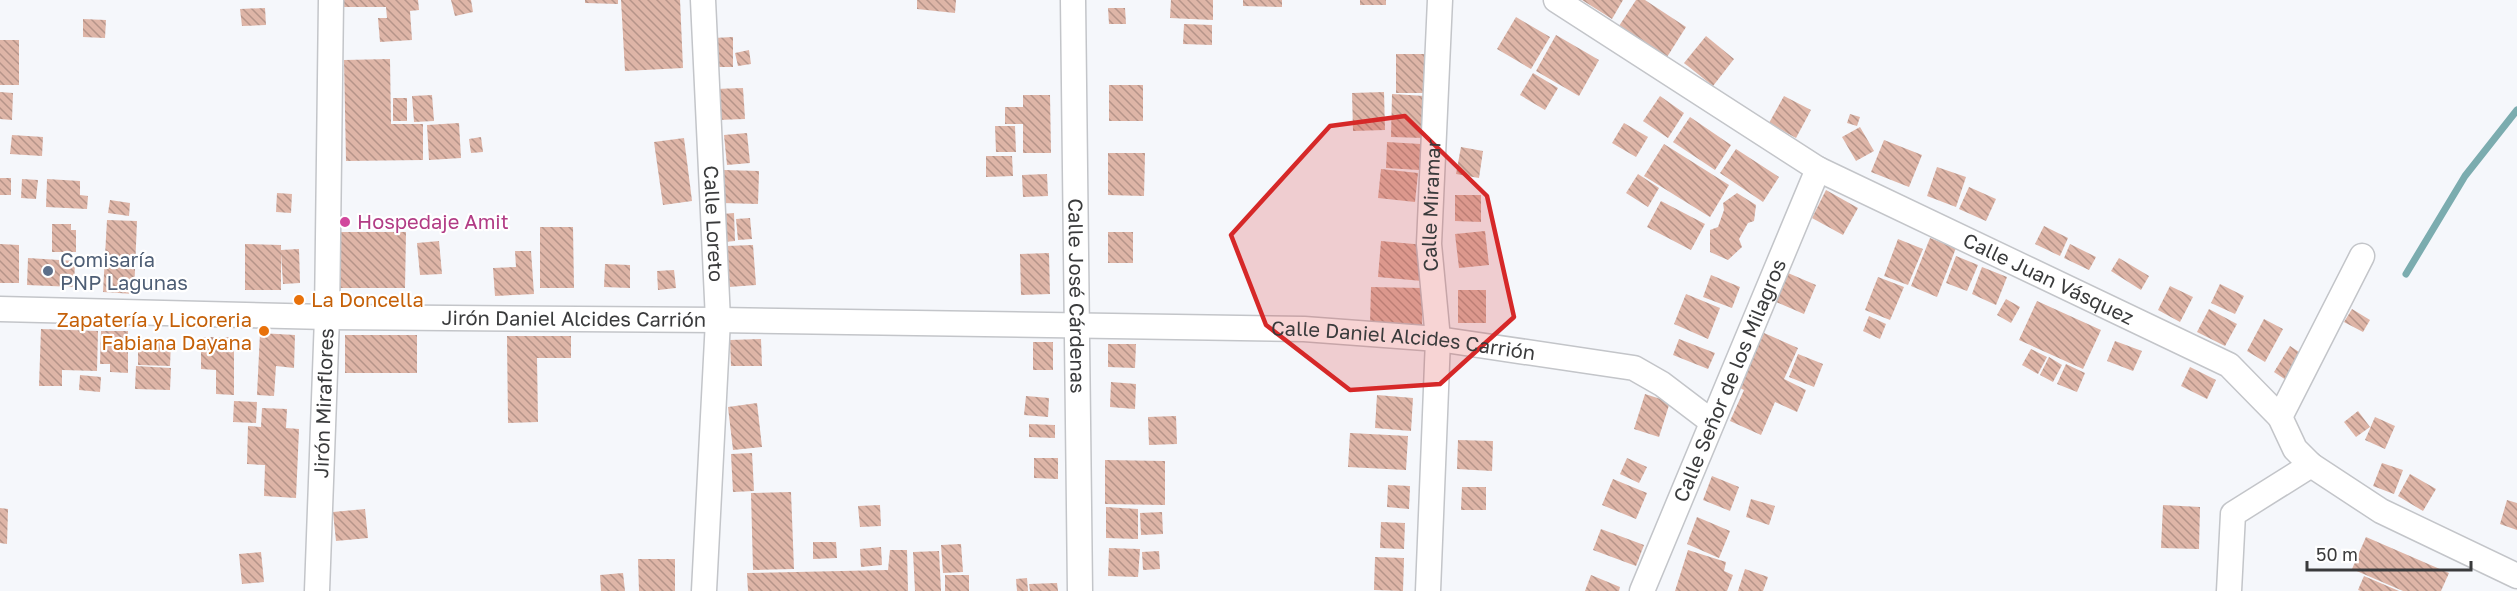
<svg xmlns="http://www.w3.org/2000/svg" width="2517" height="591" font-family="'Golos Text',sans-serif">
<defs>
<pattern id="building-back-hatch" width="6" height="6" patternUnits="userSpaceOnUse" patternTransform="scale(1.5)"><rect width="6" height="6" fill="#deb5a7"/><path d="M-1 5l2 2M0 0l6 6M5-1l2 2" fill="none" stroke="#b59489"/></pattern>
</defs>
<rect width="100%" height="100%" fill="#f5f7fb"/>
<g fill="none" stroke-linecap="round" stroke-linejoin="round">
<polyline stroke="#7bacaf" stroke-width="7" points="2406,274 2465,176 2517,110"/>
</g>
<g fill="url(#building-back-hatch)">
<polygon points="342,0 418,0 419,10 410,11 412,40 380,42 378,18 387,18 386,7 342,7"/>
<polygon points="451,0 471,0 473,12 455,16"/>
<polygon points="585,0 618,0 618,4 585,3"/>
<polygon points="621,0 680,0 683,68 625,71"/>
<polygon points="917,0 956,0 955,13 917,9"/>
<polygon points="1171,0 1213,0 1213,20 1170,18"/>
<polygon points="1243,0 1282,0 1282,7 1243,6"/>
<rect x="1360" y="0" width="26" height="5"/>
<polygon points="1582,0 1623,0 1612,19"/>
<polygon points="1636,0 1645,0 1686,27 1667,57 1619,26"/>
<polygon points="265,8 266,25 242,26 240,9"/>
<polygon points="1108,8 1125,8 1126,24 1109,24"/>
<polygon points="1516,17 1550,37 1531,69 1497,49"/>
<polygon points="83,19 106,20 105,38 83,37"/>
<polygon points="1184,24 1212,25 1212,45 1183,44"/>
<polygon points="1556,35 1599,60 1579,96 1536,71"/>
<polygon points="1706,36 1734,59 1713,86 1684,63"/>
<polygon points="733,37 733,67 714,67 714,38"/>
<rect x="0" y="40" width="19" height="45"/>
<polygon points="749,50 751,64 738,66 735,53"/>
<rect x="1396" y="54" width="32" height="39"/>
<polygon points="390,59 391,124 423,124 423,160 346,161 344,60"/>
<polygon points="1533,73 1558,88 1545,110 1520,95"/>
<rect x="1109" y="85" width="34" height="36"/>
<polygon points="743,88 745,119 717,120 715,89"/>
<polygon points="0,92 13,93 12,120 0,119"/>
<polygon points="1384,92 1385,130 1353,131 1352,93"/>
<polygon points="1392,94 1425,96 1424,138 1391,137"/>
<polygon points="432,95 434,121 414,122 412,96"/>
<polygon points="1023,95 1050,95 1051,153 1023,153 1023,124 1005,124 1005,107 1023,107"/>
<polygon points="1660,96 1684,113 1668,138 1643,121"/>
<polygon points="1784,96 1811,110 1796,138 1769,123"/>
<rect x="393" y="98" width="14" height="23"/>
<polygon points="1850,114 1860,117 1857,126 1847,123"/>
<polygon points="1690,117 1731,145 1715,170 1673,142"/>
<polygon points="459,123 461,158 429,160 427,125"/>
<polygon points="1624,123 1648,137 1636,157 1612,143"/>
<polygon points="995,126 1015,126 1016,152 996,152"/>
<polygon points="1860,127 1874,151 1856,161 1842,137"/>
<polygon points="747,133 750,163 727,165 724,135"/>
<polygon points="12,135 43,137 42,156 10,154"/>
<polygon points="481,137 483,152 471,153 469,139"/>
<polygon points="684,138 692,201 663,205 654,142"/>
<polygon points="1884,140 1922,155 1909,187 1871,172"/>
<polygon points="1387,142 1421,144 1419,170 1386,168"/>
<polygon points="1664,144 1729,185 1710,217 1644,176"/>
<polygon points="1461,147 1483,151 1479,178 1456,174"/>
<polygon points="1736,149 1779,177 1763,202 1720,173"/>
<polygon points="1108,153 1145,153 1144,196 1108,195"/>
<polygon points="986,156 1012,156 1013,176 986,177"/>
<polygon points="1937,167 1966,177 1956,207 1927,196"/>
<polygon points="1381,169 1418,173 1415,202 1378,198"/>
<polygon points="724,170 759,171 758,204 722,203"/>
<polygon points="1047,174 1048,196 1023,197 1022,175"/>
<polygon points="1638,174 1659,188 1648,207 1626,193"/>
<rect x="0" y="178" width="11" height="17"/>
<polygon points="22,179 38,180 36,199 21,198"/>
<polygon points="47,179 80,181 80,195 88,196 87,209 46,207"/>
<polygon points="1969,187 1996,199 1986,221 1959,209"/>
<polygon points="1826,190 1858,208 1843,235 1812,218"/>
<polygon points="277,193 292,194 291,213 276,212"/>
<polygon points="1737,193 1756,205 1754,221 1748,223 1739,239 1742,247 1728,260 1710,252 1710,230 1718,227 1724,210 1723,203"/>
<polygon points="1455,195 1481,195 1481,222 1455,221"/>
<polygon points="110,200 130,203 129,216 108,213"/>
<polygon points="1661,201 1705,224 1691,250 1647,227"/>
<polygon points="734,213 735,241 724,242 722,214"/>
<polygon points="750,218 752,239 738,240 736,219"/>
<polygon points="107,220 137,221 134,294 103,292"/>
<polygon points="52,224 71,224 71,230 76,230 76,252 52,252"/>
<polygon points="2044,226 2068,238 2060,256 2035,244"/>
<polygon points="540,227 573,227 574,288 540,288"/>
<polygon points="1485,231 1489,265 1459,268 1455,234"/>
<polygon points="340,232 406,232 405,288 340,288"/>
<rect x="1108" y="232" width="25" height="31"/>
<polygon points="1930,238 1956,248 1937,297 1911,286"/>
<polygon points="1898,239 1923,249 1908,285 1884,276"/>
<polygon points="439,241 442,274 420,275 417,243"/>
<polygon points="1381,241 1425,245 1422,281 1378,277"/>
<polygon points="0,244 19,245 19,283 0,283"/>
<polygon points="245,244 281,245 281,250 299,249 300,283 283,284 281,253 281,290 245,290"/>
<polygon points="2070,244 2096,257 2089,270 2064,258"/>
<polygon points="753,245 756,285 729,287 726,246"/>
<polygon points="515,251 531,251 534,294 495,296 493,268 516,267"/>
<polygon points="1049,253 1050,294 1021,295 1020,254"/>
<polygon points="1956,256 1978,265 1967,291 1946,283"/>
<polygon points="28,258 75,261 74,287 27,285"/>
<polygon points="2119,258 2149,276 2141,290 2111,271"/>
<polygon points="605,264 630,265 630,288 604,287"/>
<polygon points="1982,267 2007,277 1996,305 1972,294"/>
<polygon points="674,270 676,288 658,290 657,271"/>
<polygon points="1788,273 1816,285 1804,314 1776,302"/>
<polygon points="1711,275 1740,287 1732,308 1703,297"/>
<polygon points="1878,277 1904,287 1890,320 1865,310"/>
<polygon points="2220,284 2244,296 2235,314 2211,303"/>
<polygon points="2170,286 2193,297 2180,322 2158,310"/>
<polygon points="1371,287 1423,288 1422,325 1370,323"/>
<rect x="1458" y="290" width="28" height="33"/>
<polygon points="1686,294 1720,308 1708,339 1674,324"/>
<polygon points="2006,299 2020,307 2011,323 1997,315"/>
<polygon points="2037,301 2101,330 2083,369 2019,340"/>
<polygon points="2209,309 2237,324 2225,346 2197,332"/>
<polygon points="2352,309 2370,320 2363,332 2344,322"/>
<polygon points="1869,316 1886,324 1880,339 1863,331"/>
<polygon points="2264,319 2283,329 2265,362 2247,351"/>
<polygon points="41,329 98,331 97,371 62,370 62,386 39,386"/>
<polygon points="101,331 128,331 128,373 110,372 110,364 100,364"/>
<polygon points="260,333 295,335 294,368 276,366 274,396 257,395"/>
<polygon points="1764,333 1798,348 1784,379 1806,390 1797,412 1775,402 1761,435 1730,421 1744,390 1734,385 1745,360 1751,362"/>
<rect x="345" y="335" width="72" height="38"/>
<polygon points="507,336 571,336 571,358 537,358 538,422 508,423"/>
<polygon points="201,337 234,337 234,395 216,394 216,370 201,369"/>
<polygon points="761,339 762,366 731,366 730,340"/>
<polygon points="1679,339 1715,353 1708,369 1673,355"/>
<polygon points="138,341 171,342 170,366 138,365"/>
<polygon points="2115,341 2142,351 2133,371 2107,361"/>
<rect x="1033" y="342" width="20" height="28"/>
<polygon points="1108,344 1136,344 1135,368 1108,367"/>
<polygon points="2290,346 2305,356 2289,382 2274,372"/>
<polygon points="2031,349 2047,357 2038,374 2022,365"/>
<polygon points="1798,354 1823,364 1814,387 1789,377"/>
<polygon points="2049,357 2062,365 2053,382 2040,375"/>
<polygon points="2066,364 2085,373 2077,392 2057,384"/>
<polygon points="136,366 171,368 170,390 135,389"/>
<polygon points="2190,367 2216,380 2207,399 2181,386"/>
<polygon points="80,375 101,377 100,392 79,390"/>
<polygon points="1111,382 1136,384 1135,409 1110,407"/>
<polygon points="1645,394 1670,402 1659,437 1634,429"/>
<polygon points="1377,395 1413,398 1411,431 1375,428"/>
<polygon points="1026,396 1049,398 1048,417 1024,415"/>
<polygon points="234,401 257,402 256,423 233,422"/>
<polygon points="757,403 762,447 733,450 728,407"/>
<polygon points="262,408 287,409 286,428 299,429 296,498 264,496 265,465 247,464 248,426 261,427"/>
<polygon points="2358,411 2370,427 2356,437 2344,422"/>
<polygon points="1176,416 1177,444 1149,445 1148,417"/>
<polygon points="2375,417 2395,426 2385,449 2365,440"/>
<polygon points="1029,424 1055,425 1055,438 1029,437"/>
<polygon points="1350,433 1408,436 1406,470 1348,467"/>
<polygon points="1458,440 1493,441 1492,471 1457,469"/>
<polygon points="752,453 754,491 733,492 731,454"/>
<polygon points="1034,458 1058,458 1058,479 1034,478"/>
<polygon points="1627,458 1647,467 1639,483 1620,474"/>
<polygon points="1105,460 1165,461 1165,505 1105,504"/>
<polygon points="2382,463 2403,470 2394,494 2373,486"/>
<polygon points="2410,474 2436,489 2423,511 2398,496"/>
<polygon points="1712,476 1739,487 1730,511 1703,500"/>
<polygon points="1613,479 1647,493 1636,519 1602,505"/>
<polygon points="1388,485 1410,486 1409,509 1387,507"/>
<polygon points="1462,487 1486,487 1486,510 1461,510"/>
<polygon points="791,492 794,569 753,570 751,493"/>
<polygon points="1751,499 1775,506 1769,525 1746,517"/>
<polygon points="2507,500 2517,503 2517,530 2500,524"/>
<polygon points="880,505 881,526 860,527 858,506"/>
<polygon points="2163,505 2200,507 2199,549 2161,548"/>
<polygon points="1106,507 1138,509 1138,539 1106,538"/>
<polygon points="0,508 8,509 7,544 0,543"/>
<polygon points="365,509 368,538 336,541 333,512"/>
<polygon points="1162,512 1163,534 1141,535 1140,513"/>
<polygon points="1697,517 1730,531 1719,558 1687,544"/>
<polygon points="1381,522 1405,523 1404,549 1380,548"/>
<polygon points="1601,529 1644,545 1636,566 1593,550"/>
<polygon points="2366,537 2449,573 2441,591 2403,591 2352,569"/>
<polygon points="813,542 836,542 837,558 813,559"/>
<polygon points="961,544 963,572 943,573 941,545"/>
<polygon points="881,547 882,565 861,567 860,549"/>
<polygon points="1109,548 1140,549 1138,577 1108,576"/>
<polygon points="890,550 907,550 908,591 748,591 747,573 888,570"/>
<polygon points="1688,550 1726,562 1724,571 1733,575 1727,591 1675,591"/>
<polygon points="939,551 941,591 915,591 913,552"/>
<polygon points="1159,551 1160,569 1143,570 1142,552"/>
<polygon points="261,552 264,582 242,584 239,554"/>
<polygon points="1375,557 1404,558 1403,591 1374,590"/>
<polygon points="638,559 675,559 675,591 639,591"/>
<polygon points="1745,569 1768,577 1763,591 1738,591"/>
<polygon points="623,573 625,591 601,591 600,575"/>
<rect x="945" y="575" width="24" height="16"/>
<polygon points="1591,575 1620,587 1619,591 1585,591"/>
<polygon points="2364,576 2399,591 2361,591 2358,590"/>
<polygon points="1027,578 1028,591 1017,591 1016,579"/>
<polygon points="1057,583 1058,591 1030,591 1029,584"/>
</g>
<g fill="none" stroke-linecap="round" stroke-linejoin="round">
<g stroke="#c3c5c9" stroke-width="27">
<g id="minor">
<path id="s1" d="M703,0L718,320L704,591"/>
<path id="s2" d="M1073,0L1080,591"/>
<path id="s3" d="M1556,0L1818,169L2229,365L2280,417L2295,449L2311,465L2381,511L2517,576"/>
<path id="s4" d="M0,309L327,317L718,320L1304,329L1438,339L1634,368L1662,384L1712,422"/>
<polyline points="2280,417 2362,256"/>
<path id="s5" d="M317,591L327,317L331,0"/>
<path id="s6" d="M1428,591L1438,339L1429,244L1440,0"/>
<path id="s7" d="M1642,591L1818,169"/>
<polyline points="2229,591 2233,514 2311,465"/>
</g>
</g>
<use href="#minor" stroke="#fff" stroke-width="24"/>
</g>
<path fill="#d62828" fill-opacity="0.2" stroke="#d62828" stroke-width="4.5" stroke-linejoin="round" d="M1405,116L1487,196L1514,317L1440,384L1350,390L1266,325L1231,235L1330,126Z"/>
<circle fill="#d1479c" stroke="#fff" stroke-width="2" cx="345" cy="222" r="6"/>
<circle fill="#5c6f8a" stroke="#fff" stroke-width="2" cx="48" cy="271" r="6"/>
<g fill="#e8710a" stroke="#fff" stroke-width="2">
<circle cx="299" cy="300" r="6"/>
<circle cx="264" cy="331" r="6"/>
</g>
<g text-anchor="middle" stroke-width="4.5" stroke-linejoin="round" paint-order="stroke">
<g font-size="20" fill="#3a3b3c" stroke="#fff">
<text dy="7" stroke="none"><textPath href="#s6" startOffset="386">Calle Miramar</textPath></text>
<text dy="7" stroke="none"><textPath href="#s1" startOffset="224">Calle Loreto</textPath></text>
<text dy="7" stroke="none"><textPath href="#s3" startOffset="567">Calle Juan Vásquez</textPath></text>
<text dy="7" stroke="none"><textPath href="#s2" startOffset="296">Calle José Cárdenas</textPath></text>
<text dy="7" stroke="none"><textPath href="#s4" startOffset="574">Jirón Daniel Alcides Carrión</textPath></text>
<text dy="7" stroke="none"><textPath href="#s4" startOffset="1404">Calle Daniel Alcides Carrión</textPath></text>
<text dy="7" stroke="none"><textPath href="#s7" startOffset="228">Calle Señor de los Milagros</textPath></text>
<text dy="7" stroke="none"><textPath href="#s5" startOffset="188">Jirón Miraflores</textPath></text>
</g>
<g font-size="20" fill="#b23c85" stroke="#fff" text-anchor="start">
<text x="357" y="229">Hospedaje Amit</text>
</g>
<g font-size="20" fill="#4e5e75" stroke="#fff" text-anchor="start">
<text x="60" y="267">Comisaría<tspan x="60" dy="23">PNP Lagunas</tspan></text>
</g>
<g font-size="20" fill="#c56008" stroke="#fff" text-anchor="start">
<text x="311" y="307">La Doncella</text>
<text x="252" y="327" text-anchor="end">Zapatería y Licoreria<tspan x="252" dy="23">Fabiana Dayana</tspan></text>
</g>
</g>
<path d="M2307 561v9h164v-9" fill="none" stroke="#3a3b3c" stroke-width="3"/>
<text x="2316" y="561" font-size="18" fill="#3a3b3c" stroke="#ffffff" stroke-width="4.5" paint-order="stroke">50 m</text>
</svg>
